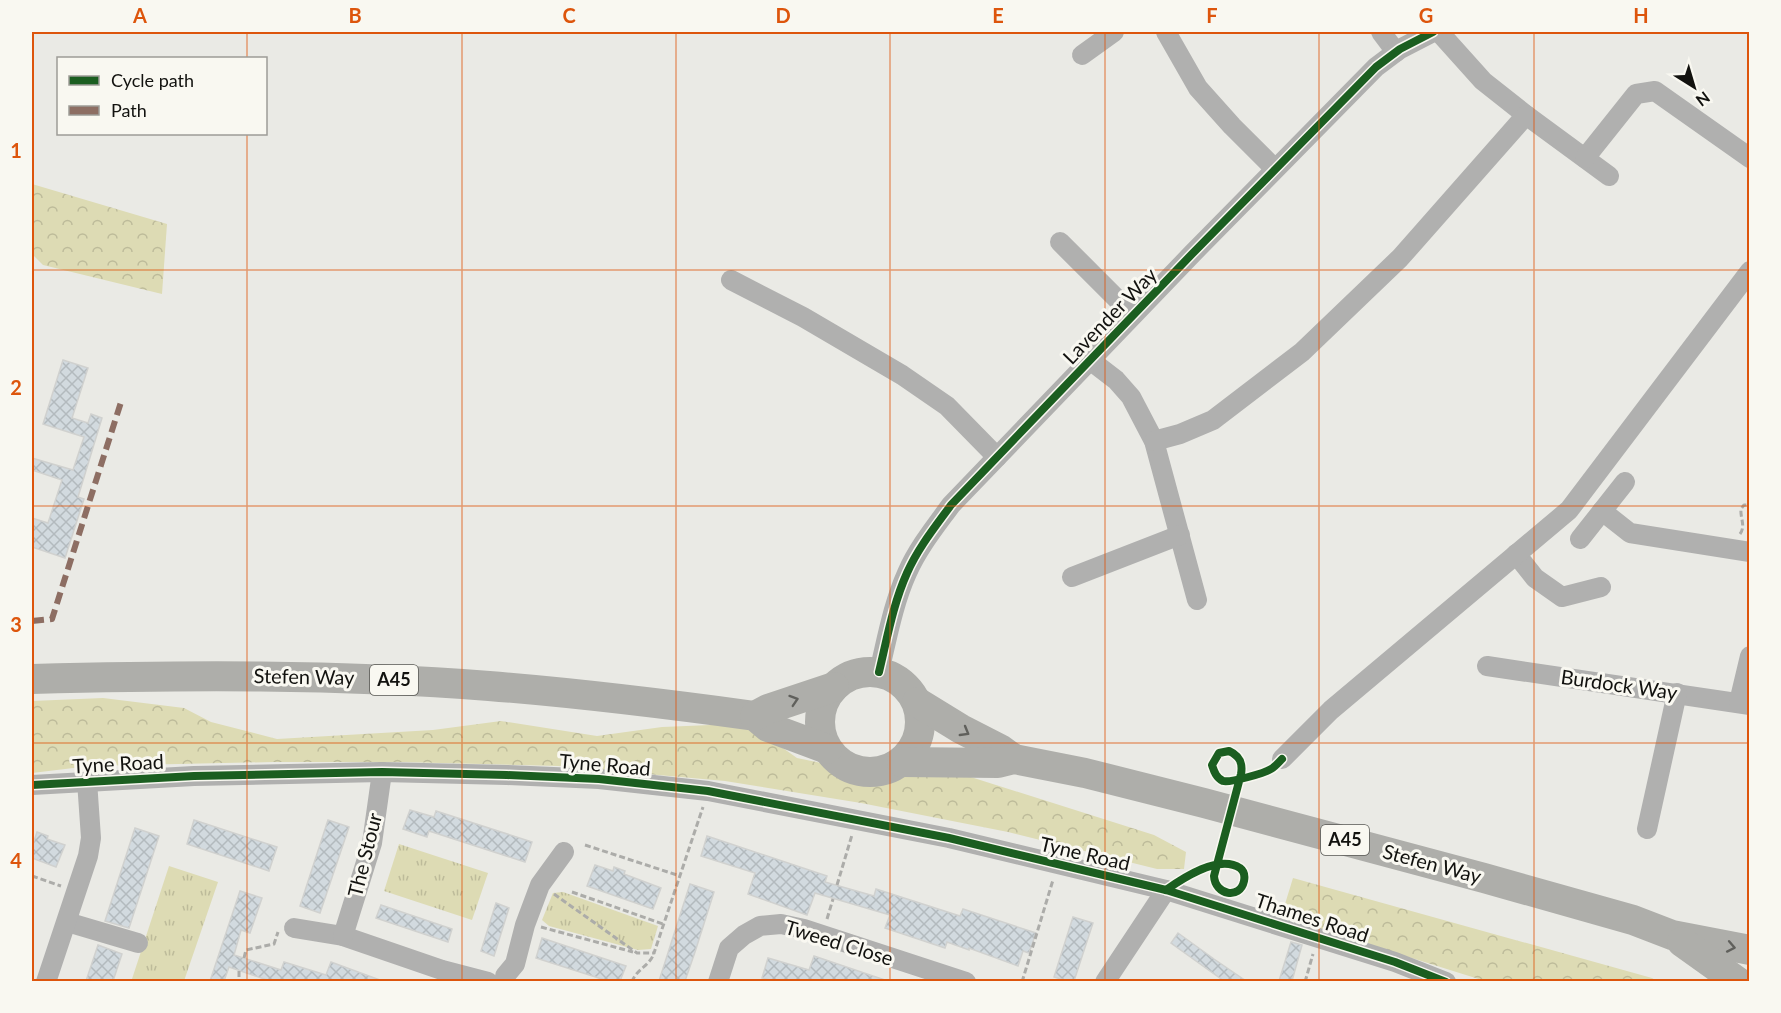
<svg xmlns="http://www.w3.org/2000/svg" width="1781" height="1013" font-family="Lato,sans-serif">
<defs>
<pattern id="grass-tufts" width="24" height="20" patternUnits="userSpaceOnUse" patternTransform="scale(1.5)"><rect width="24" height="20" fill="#dddbb4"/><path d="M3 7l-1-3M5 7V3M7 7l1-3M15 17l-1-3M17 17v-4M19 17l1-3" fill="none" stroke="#bdbb9a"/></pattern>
<pattern id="forest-crowns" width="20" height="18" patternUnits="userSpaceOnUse" patternTransform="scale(1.5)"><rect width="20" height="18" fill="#dddbb4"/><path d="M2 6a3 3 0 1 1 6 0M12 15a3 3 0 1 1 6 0" fill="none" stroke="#bdbb9a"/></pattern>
<pattern id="building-cross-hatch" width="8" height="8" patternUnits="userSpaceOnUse" patternTransform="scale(1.5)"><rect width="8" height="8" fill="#d2dadf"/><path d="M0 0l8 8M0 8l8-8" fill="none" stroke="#b3babe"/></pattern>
</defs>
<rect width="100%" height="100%" fill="#eaeae5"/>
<g fill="url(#grass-tufts)">
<polygon points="399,844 488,873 472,920 384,891"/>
<polygon points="169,866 218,882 184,981 131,982"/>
<polygon points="563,892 658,926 651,949 638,950 549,926 542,920 553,893"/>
</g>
<g fill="url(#forest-crowns)">
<polygon points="32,184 167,224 162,294 43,265 32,254"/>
<polygon points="103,698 184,708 211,722 277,739 433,730 501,721 597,736 662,727 735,724 759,731 797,758 884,776 919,758 955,772 1154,835 1186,852 1184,869 1157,869 1008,832 861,803 725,781 558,766 402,762 273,762 90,766 32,773 32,701"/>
<polygon points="1293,878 1652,978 1656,981 1485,981 1281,917"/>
</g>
<g fill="url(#building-cross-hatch)" stroke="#d0d1cf" stroke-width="1.5">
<polygon points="63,360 88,368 72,418 88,423 91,414 102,418 78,497 84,499 65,558 32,547 32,518 48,523 62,480 32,470 32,458 73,470 84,437 43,424"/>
<polygon points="410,810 434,817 436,811 532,842 525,862 429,831 427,837 403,829"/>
<polygon points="194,820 277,847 269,871 187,844"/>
<polygon points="328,820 349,827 320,913 300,906"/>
<polygon points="135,828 159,836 129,928 105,921"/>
<polygon points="37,832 48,836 47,839 65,845 56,867 32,858 32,847"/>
<polygon points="707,836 827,876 825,882 874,896 876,889 960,916 963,909 1036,933 1029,953 1023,951 1018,966 969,948 969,950 947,942 945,948 885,928 890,915 815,893 807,915 748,894 755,873 701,856"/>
<polygon points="595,865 613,871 614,867 625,871 624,874 661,888 653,909 587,886"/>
<polygon points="690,884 714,892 695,952 685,981 659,981"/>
<polygon points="240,891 262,898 250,933 241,930 234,955 281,970 284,962 326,975 331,962 380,980 380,981 270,981 229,967 224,981 210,981"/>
<polygon points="496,903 509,908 494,956 481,951"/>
<polygon points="381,905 452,929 448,942 376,918"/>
<polygon points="1073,917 1093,923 1074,981 1068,981 1054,977"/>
<polygon points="1178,933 1214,959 1246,981 1224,981 1171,943"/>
<polygon points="542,938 626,966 620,981 608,981 536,958"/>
<polygon points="1291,942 1302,945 1292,981 1279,981"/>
<polygon points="98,945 122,954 113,981 86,981"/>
<polygon points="814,956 885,980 885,981 774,981 762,978 768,958 809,970"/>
</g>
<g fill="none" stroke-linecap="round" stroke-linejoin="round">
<g stroke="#acaca9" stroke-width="3" stroke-dasharray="6 3" stroke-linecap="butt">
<path d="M1740,534C1746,526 1740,518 1741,509L1744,505H1750"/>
<polyline points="585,845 680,876"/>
<polyline points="32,876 61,886"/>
<polyline points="837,885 852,835"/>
<polyline points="572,892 663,924"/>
<polyline points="554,894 637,953 654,953 703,807"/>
<polyline points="827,919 833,899"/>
<polyline points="541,927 633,952"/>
<polyline points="244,958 246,950 274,944 278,932"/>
<polyline points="239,971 239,982"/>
<path d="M632,982C636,969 650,966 654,953"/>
<polyline points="1022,982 1053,880"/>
<polyline points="1305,982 1313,954"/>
</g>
<g stroke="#b0b0af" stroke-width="20">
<polyline points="1166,32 1198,88 1232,126 1275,169"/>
<polyline points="1381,32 1396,52"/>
<polyline points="1439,32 1483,81 1526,115 1609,176"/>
<polyline points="1082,55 1114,32"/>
<polyline points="1585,158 1636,94 1655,91 1750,158"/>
<polyline points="1060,242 1133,315"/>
<polyline points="731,280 803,317 902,375 947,406 997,457"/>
<polyline points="1090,360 1116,380 1131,397 1154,441 1197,600"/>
<polyline points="1154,441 1180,434 1213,420 1302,352 1400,258 1526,115"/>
<polyline points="1602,511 1630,533 1750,552"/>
<polyline points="1580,539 1625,482"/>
<polyline points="1516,554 1535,578 1562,597 1601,587"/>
<polyline points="1072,577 1180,535"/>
<polyline points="1487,666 1750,705"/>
<path d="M879,672C887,639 893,604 907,573C918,548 935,527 951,505L1192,254L1376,67L1400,49L1433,32"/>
<polyline points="1739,702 1750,656"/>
<polyline points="1282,759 1331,710 1569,510 1750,271"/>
<polyline points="32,785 194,776 382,772 507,775 599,779 708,791 949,838 1166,890 1395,962 1446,982"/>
<polyline points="1647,829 1677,693"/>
<polyline points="67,922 138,943"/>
<polyline points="294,928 343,936 442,970 488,982"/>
<polyline points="343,936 372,843 382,772"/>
<polyline points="505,976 515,964 525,925 540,885 564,852"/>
<polyline points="46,982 88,856 91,838 87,781"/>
<polyline points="718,982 729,948 744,935 760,926 781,924 804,929 966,982"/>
<polyline points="1105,982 1166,890"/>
</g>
<g stroke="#aeaeaa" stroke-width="30">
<circle cx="870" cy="722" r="50"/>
<path d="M32,679C184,675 337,674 489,686C578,693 667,704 755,716L768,727L827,749"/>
<polyline points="917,702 961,729 1000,749 1014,759"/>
<polyline points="755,716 768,709 834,687"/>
<polyline points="902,762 998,763 1014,759 1085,773 1204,803 1484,878 1633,920 1672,935 1750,950"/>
<polyline points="1682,942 1738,982"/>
</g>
<polyline stroke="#8d6e63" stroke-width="6" stroke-dasharray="12 6" stroke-linecap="butt" points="32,621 52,619 122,399"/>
<g stroke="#f9f8f1" stroke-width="11">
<g id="cycleway">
<path d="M879,672C887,639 893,604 907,573C918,548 935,527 951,505L1192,254L1376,67L1400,49L1433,32"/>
<polyline points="32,785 194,776 382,772 507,775 599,779 708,791 949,838 1166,890 1395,962 1446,982"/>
<path d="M1166,890C1183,878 1219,854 1240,868C1244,871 1245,876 1244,881C1240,900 1215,895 1214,876L1241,774C1243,763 1240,756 1229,751L1219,753L1212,765C1214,771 1216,778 1223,781C1230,783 1265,773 1271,769C1275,767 1279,762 1282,759"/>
</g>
</g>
<use href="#cycleway" stroke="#1b5e20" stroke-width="8"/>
</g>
<defs><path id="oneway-chevron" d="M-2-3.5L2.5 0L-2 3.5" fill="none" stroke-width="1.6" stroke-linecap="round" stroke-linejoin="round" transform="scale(1.5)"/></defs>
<g stroke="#60605c">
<use href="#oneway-chevron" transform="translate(794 700) rotate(-18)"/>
<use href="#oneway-chevron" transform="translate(965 732) rotate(30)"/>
<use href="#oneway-chevron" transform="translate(1731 947) rotate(11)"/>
</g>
<path fill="none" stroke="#dd550c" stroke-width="1.5" stroke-opacity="0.55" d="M247,32V58M462,32V982M676,32V982M890,32V982M1105,32V982M1319,32V982M1534,32V982M247,134V982M32,270H1750M32,506H1750M32,743H1750"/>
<g text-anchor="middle" stroke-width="6" stroke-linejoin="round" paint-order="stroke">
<g fill="#f9f8f1" stroke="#575753" stroke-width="1.5">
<rect x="370" y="665" width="48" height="30" rx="4.5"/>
<rect x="1321" y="825" width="48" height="30" rx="4.5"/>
</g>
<g font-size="18" font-weight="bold" fill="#12120f">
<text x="394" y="686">A45</text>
<text x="1345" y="846">A45</text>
</g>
<g font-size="20" fill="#12120f" stroke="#f9f8f1">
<text transform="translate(1110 316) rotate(-46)" y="7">Lavender Way</text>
<text transform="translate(304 677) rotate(1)" y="7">Stefen Way</text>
<text transform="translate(1619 685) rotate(8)" y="7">Burdock Way</text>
<text transform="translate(118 764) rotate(-3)" y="7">Tyne Road</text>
<text transform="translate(605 765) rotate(5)" y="7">Tyne Road</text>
<text transform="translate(1085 854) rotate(13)" y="7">Tyne Road</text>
<text transform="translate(365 855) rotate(-76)" y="7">The Stour</text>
<text transform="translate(1432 864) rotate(15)" y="7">Stefen Way</text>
<text transform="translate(1312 918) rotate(18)" y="7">Thames Road</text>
<text transform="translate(839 943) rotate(17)" y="7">Tweed Close</text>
</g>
</g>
<rect width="1781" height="1013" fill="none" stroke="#f9f8f1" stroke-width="66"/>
<rect x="57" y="57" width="210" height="78" fill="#f9f8f1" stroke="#9d9c97" stroke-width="1.5"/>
<rect x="69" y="76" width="30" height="9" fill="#1b5e20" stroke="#9d9c97" stroke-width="1.5"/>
<text x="111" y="87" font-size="18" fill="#12120f">Cycle path</text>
<rect x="69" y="106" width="30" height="9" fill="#8d6e63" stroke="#9d9c97" stroke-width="1.5"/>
<text x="111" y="117" font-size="18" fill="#12120f">Path</text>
<g transform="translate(1694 87) rotate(143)" stroke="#f9f8f1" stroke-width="4.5" paint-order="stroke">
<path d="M0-4.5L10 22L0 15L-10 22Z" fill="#12120f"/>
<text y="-9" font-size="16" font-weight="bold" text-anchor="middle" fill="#12120f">N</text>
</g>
<rect x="33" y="33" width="1715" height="947" fill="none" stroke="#dd550c" stroke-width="2"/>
<g font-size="20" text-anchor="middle" font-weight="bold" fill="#dd550c">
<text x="140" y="23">A</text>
<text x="355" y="23">B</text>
<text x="569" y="23">C</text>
<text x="783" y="23">D</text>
<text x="998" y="23">E</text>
<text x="1212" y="23">F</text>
<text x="1426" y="23">G</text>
<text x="1641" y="23">H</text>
<text x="16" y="158">1</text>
<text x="16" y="395">2</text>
<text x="16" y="632">3</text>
<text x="16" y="868">4</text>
</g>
</svg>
